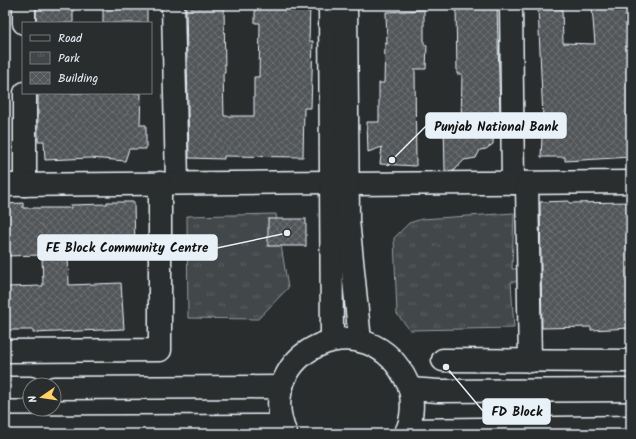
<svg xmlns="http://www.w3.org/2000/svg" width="636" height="439" font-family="Kalam,sans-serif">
<defs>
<pattern id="park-tufts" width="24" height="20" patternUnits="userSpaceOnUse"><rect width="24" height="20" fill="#424648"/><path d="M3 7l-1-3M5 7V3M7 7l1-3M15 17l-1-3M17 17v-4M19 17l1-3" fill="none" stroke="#5d6163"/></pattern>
<pattern id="building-cross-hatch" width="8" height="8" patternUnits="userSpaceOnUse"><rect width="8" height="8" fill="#535759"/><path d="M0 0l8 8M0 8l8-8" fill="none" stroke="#6c7072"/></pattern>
</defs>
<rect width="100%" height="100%" fill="#2a2d2e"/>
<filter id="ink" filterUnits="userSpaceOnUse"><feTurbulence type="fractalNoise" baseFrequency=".025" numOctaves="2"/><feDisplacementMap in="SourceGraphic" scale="8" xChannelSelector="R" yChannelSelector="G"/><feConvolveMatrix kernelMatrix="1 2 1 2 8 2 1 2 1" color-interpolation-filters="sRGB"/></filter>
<g filter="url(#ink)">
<g fill="url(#park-tufts)" stroke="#959ca0">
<polygon points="514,213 512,269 527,268 526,281 511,282 514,328 410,330 397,314 394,238 409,223 422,219"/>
<polygon points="276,214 288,288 258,319 188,318 187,216"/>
</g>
<g fill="url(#building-cross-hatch)" stroke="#e8f1f8">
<rect x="36" y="5" width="37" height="18"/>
<polygon points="255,5 310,5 309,41 313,41 311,108 304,108 303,157 224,156 224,159 189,158 186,6 224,6 225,73 223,73 224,116 254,116 254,77 259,77 260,23 255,23"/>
<polygon points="456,5 497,6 500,113 494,112 493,144 486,149 480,150 476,158 464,160 454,171 445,171 444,126 461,125 462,74 457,74"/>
<polygon points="611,5 631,5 631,157 565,161 565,157 541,157 543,118 538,8 562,8 563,43 595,44 592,7"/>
<polygon points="103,7 147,8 147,23 103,23"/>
<polygon points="424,10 424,45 427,45 426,69 415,69 416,166 380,164 382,147 368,152 367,122 379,122 379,83 384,83 385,43 387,44 386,12"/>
<polygon points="38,93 141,93 140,125 146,125 146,149 129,149 125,161 91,158 45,160 44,141 38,141"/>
<polygon points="569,201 569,203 631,202 631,328 591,330 591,327 542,328 540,202"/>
<polygon points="107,202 134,202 135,250 102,250 102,255 68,255 69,285 121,283 124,329 33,333 33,330 5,330 5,287 43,286 42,255 5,256 5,204 23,203 23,208 71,208 71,205 107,204"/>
<rect x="268" y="219" width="38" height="27"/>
</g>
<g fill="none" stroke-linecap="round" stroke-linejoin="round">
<g stroke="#e8f1f8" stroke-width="25">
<g id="street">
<polyline points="24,5 24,23"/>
<polyline points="173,5 177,182"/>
<polyline points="511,5 513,183"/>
<polyline points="25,93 25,185"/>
<polyline points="348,184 631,182"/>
<polyline points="527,184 530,361"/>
<polyline points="5,185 331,182"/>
<polyline points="5,351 160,350 160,183"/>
<polyline points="443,360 631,361"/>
</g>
</g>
<g stroke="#e8f1f8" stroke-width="25">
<g id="secondary">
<polyline points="330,5 332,340"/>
<polyline points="346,5 348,220 360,341"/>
<polyline points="5,388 30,388"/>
<polyline points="54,388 282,387"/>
<polyline points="410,389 438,391 631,390"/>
<polyline points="5,427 282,426"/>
<polyline points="408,430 631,427"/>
<path d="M286,434C250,352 369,296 408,384C414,398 413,421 405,434"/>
</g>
</g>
<use href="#street" stroke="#2a2d2e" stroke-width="22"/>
<use href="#secondary" stroke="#2a2d2e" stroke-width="22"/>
</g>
</g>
<path fill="none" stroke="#e8f1f8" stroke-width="1.5" d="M392 160L426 126M287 233L217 248M446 367L483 411"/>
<g fill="#e8f1f8" stroke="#2a2d2e" stroke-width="1.5">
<circle cx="392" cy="160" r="4"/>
<circle cx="287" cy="233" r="4"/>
<circle cx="446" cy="367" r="4"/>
</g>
<g fill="#e8f1f8" stroke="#e8f1f8" stroke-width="1.5">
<rect x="426" y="113" width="140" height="25" rx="4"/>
<rect x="38" y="235" width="179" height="25" rx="4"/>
<rect x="483" y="399" width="67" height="25" rx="4"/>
</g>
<g font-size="13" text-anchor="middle" font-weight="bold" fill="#111">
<text x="496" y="131">Punjab National Bank</text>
<text x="127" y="252">FE Block Community Centre</text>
<text x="517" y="416">FD Block</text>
</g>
<rect width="636" height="439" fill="none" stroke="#2a2d2e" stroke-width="20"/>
<rect x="10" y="10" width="616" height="419" fill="none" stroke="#e8f1f8" stroke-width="1.5" filter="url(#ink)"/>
<rect x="22" y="22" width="130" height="72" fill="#2a2d2e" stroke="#767b7f"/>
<rect x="30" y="35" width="20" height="6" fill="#2a2d2e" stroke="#767b7f"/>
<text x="58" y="42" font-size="12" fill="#e8f1f8">Road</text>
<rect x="30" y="52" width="20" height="12" fill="url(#park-tufts)" stroke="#767b7f"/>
<text x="58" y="62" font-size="12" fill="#e8f1f8">Park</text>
<rect x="30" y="72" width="20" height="12" fill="url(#building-cross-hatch)" stroke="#767b7f"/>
<text x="58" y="82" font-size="12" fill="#e8f1f8">Building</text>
<g transform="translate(42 397) rotate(257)"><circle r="19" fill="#2a2d2e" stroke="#767b7f"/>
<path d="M0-3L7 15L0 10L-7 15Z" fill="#ffd166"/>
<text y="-6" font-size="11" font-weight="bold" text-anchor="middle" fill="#e8f1f8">N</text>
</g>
</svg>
